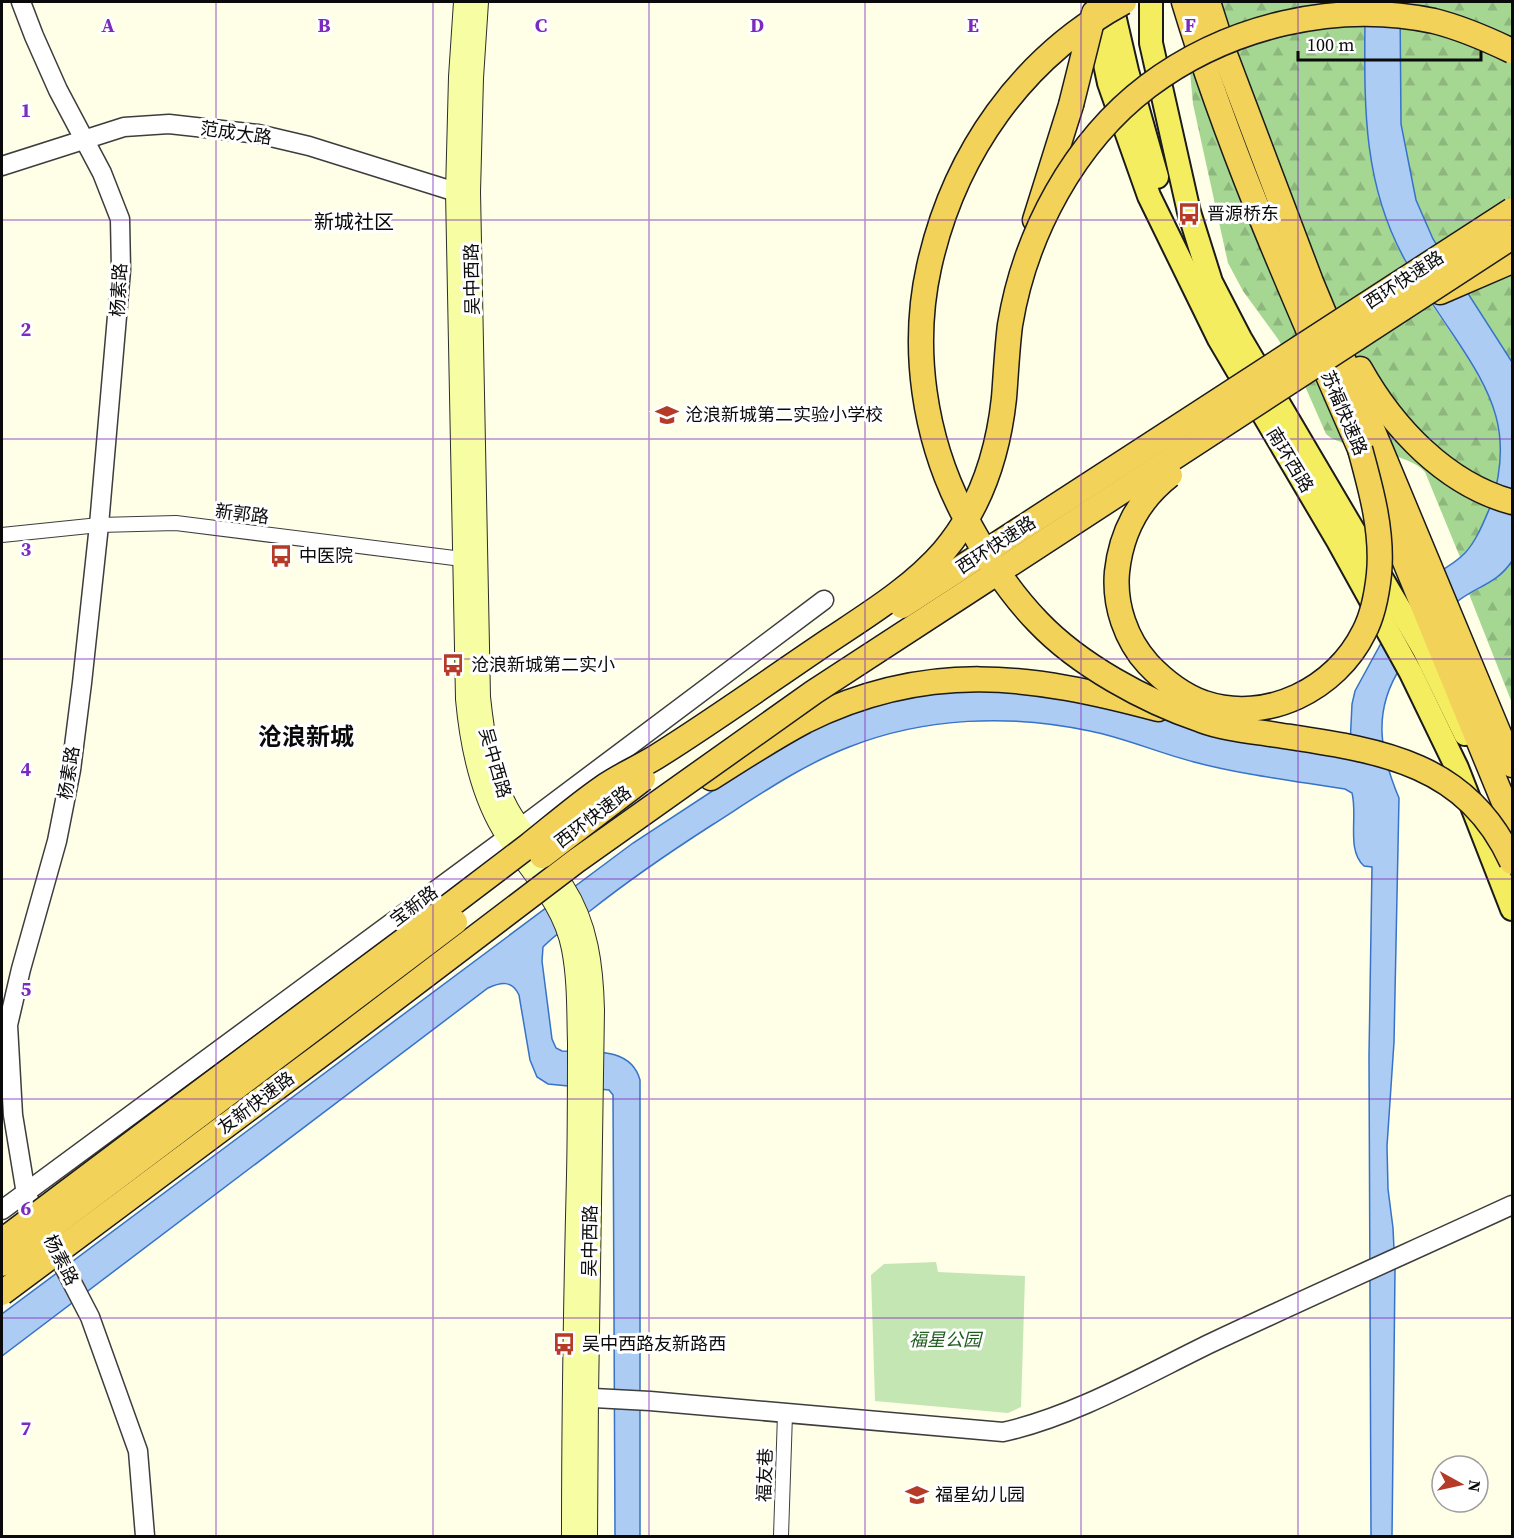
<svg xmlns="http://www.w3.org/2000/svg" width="1514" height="1538" font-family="'Source Serif 4','Noto Sans SC',serif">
<defs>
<pattern id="forest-firs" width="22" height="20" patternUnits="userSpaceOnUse" patternTransform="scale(1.5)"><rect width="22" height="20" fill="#a5d792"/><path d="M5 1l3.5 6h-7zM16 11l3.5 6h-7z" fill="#8db77d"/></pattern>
</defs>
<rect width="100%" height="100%" fill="#fffee7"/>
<g fill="url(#forest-firs)">
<path d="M1191,2H1365C1365,73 1361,144 1384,213C1399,258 1427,297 1453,336C1494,396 1514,434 1490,508C1483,525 1474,546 1460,557L1425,472C1409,453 1356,450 1331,438L1326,434L1305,386L1278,339L1243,291L1228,263L1193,104L1188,50Z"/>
<polygon points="1400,2 1512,2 1512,362 1433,239 1416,200 1401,124"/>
<polygon points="1512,561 1512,703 1469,594 1479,589"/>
</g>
<polygon fill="#c4e6b3" points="936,1262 938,1272 1025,1276 1021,1407 1008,1413 875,1401 871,1275 884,1264"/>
<path fill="#adccf4" stroke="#3673c9" stroke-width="1.5" d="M1365,2H1400L1401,124L1416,200L1433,239L1512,362V561C1497,584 1477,586 1458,601C1445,611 1435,627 1425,639C1417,648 1408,657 1401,667C1372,711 1380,753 1399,798L1394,1042L1387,1146L1388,1189L1393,1228L1395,1271L1392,1536H1371L1369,1056L1372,867L1364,866C1346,850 1358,816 1352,793L1345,789C1295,781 1243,775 1194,762C1159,753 1125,738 1090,731C1010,714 925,717 849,747C800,766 756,797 712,825C670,852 629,880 590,911C574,922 556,933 543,947L542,961L552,1039L556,1048L562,1051C590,1052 631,1046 640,1080V1536H615L613,1095L609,1090L548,1084L537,1077L530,1060L519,995C512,980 501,982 488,988L2,1356V1314L633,843L749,767L809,731L843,715L903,698L990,686L1350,745L1352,704L1355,691L1409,592C1426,576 1449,570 1465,553C1477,540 1484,521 1491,505C1514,434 1493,394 1454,336C1437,311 1420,286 1405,260C1359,177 1365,92 1365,2Z"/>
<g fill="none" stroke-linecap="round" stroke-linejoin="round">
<g stroke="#3d3d3d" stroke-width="16">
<g id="minor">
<polyline points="2,535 99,525 176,523 470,560"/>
<polyline points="781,1536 785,1414"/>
</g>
</g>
<g stroke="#3d3d3d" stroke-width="21">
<g id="tertiary">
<polyline points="21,2 34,36 58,90 102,173 120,219 121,270 99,525 82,683 71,770 57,841 21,969 8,1025 13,1115 26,1194 90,1317 138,1451 145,1536"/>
<polyline points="2,166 124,127 169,124 258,134 309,146 456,192 470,192"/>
<polyline points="2,1210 508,837 824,600"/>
<path d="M575,1397L650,1401L1003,1432C1075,1416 1145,1375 1211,1343C1311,1296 1412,1251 1512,1205"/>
</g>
</g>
<g stroke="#2c2c2c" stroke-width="22">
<g id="secondary">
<path d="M464,2L459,77L456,192L466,699C470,743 479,790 502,829C527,869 563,901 572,949C578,981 577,1011 578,1043C578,1087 578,1131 577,1175C574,1295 572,1416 572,1536"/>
<path d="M478,2L473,78L470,192L480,697C484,735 490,775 508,808C524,837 546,860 564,887C588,924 593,967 594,1010L588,1397L587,1536"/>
</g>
</g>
<g stroke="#1b1b1b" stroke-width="26">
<g id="primary">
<polyline points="1111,2 1127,71 1157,177"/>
<polyline points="1151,2 1151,43 1189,212 1211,282 1240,338 1424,650 1465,734"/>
<polyline points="1094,12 1109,83 1149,196 1219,339 1338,541 1411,673 1457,768 1512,909"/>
</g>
</g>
<g stroke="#1b1b1b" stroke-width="27">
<g id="trunk">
<path d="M1184,2C1230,155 1296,302 1360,449L1378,496L1512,822"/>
<polyline points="1208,2 1224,52 1311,282 1512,765"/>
<polyline points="1035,220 1071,105"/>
<polyline points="1440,292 1512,261"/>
<path d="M1360,369C1393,428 1446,484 1512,502"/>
<path d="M711,778C742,758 773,738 805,721C928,660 1031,675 1158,709"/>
</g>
</g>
<use href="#minor" stroke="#fff" stroke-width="14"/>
<use href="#tertiary" stroke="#fff" stroke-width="18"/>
<use href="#secondary" stroke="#f6fda3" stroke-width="20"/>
<use href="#primary" stroke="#f5ed60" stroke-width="22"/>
<use href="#trunk" stroke="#f3d259" stroke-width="24"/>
<g stroke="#1b1b1b" stroke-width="27" stroke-linecap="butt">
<g id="trunk-bridge">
<path d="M1124,2C1022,57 954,154 929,267C911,348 924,437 962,511C983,551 1006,589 1038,622C1079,665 1145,701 1201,720C1225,729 1252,731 1277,735C1375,750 1466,760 1512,862"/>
<polyline points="1071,105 1094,13"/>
<path d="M1170,475C1139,499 1121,533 1117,572C1114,605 1126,640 1148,664C1164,681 1182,695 1204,703C1267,724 1336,689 1364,632C1373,615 1377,593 1379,574C1383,532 1371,489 1360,449"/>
<polyline points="902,606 1512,210"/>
<polyline points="542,856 643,779"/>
<path d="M2,1241C135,1140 269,1041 403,941C445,909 486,878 528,846C552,827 576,806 602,788C619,776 638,768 656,757C715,720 772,679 830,640C869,614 913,587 944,551C981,507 998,454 1004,398C1006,373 1007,349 1010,325C1025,234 1074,142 1148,86C1228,26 1336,0 1434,21C1462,28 1487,39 1512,51"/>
<polyline points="2,1264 455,922"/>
<polyline points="2,1293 334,1045 576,861 814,692 1512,237"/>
</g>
</g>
<use href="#trunk-bridge" stroke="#f3d259" stroke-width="24"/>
</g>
<path fill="none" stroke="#7b2cbf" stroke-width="1.5" stroke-opacity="0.55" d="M216,2V1536M433,2V1536M649,2V1536M865,2V1536M1081,2V1536M1298,2V1536M2,220H1512M2,439H1512M2,659H1512M2,879H1512M2,1099H1512M2,1318H1512"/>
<defs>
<g id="bus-bare" transform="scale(1.8)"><path d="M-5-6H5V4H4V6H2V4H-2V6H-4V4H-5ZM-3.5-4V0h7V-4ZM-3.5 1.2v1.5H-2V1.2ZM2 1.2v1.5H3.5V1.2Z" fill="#b53a27" stroke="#fff" stroke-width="2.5" paint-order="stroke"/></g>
<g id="school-bare" transform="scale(1.8)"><path d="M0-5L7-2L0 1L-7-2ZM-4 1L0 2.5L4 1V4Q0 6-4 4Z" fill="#b53a27" stroke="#fff" stroke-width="2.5" paint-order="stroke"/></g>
</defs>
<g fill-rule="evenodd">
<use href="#bus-bare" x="1189" y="214"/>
<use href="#school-bare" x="667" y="415"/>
<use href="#bus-bare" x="281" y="556"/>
<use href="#bus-bare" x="453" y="665"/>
<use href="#bus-bare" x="564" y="1344"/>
<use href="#school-bare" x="917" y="1495"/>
</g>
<g text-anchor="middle" stroke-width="6" stroke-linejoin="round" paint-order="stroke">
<g font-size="18" fill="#0a0a0a" stroke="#fff">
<text transform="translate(236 133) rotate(8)" y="6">范成大路</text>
<text transform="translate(472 279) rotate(-91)" y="6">吴中西路</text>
<text transform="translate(1404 280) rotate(-33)" y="6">西环快速路</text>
<text transform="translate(119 290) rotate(-87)" y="6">杨素路</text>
<text transform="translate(1344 413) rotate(67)" y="6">苏福快速路</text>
<text transform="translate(1290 460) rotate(59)" y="6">南环西路</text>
<text transform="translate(242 514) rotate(7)" y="6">新郭路</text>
<text transform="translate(996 545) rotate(-33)" y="6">西环快速路</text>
<text transform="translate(495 763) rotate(74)" y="6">吴中西路</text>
<text transform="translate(69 773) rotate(-81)" y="6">杨素路</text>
<text transform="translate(593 817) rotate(-37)" y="6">西环快速路</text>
<text transform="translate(414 906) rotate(-37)" y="6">宝新路</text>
<text transform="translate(256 1103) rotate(-37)" y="6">友新快速路</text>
<text transform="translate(590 1241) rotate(-89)" y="6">吴中西路</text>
<text transform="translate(61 1260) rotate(63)" y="6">杨素路</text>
<text transform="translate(765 1475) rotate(-88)" y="6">福友巷</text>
</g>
<g font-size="18" fill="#0a0a0a" stroke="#fff" text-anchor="start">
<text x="1207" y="220">晋源桥东</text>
<text x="685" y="421">沧浪新城第二实验小学校</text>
<text x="299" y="562">中医院</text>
<text x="471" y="671">沧浪新城第二实小</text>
<text x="582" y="1350">吴中西路友新路西</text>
<text x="935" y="1501">福星幼儿园</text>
</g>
<g font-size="18" font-style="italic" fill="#1e5e1d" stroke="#fff">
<text x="945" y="1346">福星公园</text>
</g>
<g font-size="20" fill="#0a0a0a" stroke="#fff">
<text x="354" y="229">新城社区</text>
</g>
<g font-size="24" font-weight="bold" fill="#0a0a0a" stroke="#fff">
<text x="306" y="745">沧浪新城</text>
</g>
</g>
<g font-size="20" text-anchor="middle" font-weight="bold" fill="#7b2cbf" stroke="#fff" stroke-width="6" stroke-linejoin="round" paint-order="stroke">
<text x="108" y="32">A</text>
<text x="324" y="32">B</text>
<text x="541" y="32">C</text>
<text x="757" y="32">D</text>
<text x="973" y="32">E</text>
<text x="1190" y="32">F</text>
<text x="26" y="117">1</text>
<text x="26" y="336">2</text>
<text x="26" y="556">3</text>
<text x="26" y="776">4</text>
<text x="26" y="996">5</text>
<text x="26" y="1215">6</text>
<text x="26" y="1435">7</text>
</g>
<rect width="1514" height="1538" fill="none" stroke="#0a0a0a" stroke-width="6"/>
<g transform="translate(1460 1484) rotate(98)"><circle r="28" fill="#ffffff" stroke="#9d9d9d" stroke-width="1.5"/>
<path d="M0-4.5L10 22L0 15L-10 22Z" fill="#b53a27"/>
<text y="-9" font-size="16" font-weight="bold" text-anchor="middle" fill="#0a0a0a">N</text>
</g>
<path d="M1298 51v9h183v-9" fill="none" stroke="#0a0a0a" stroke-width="3"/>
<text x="1307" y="51" font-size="18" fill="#0a0a0a" stroke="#ffffff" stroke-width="4.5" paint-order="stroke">100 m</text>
</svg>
